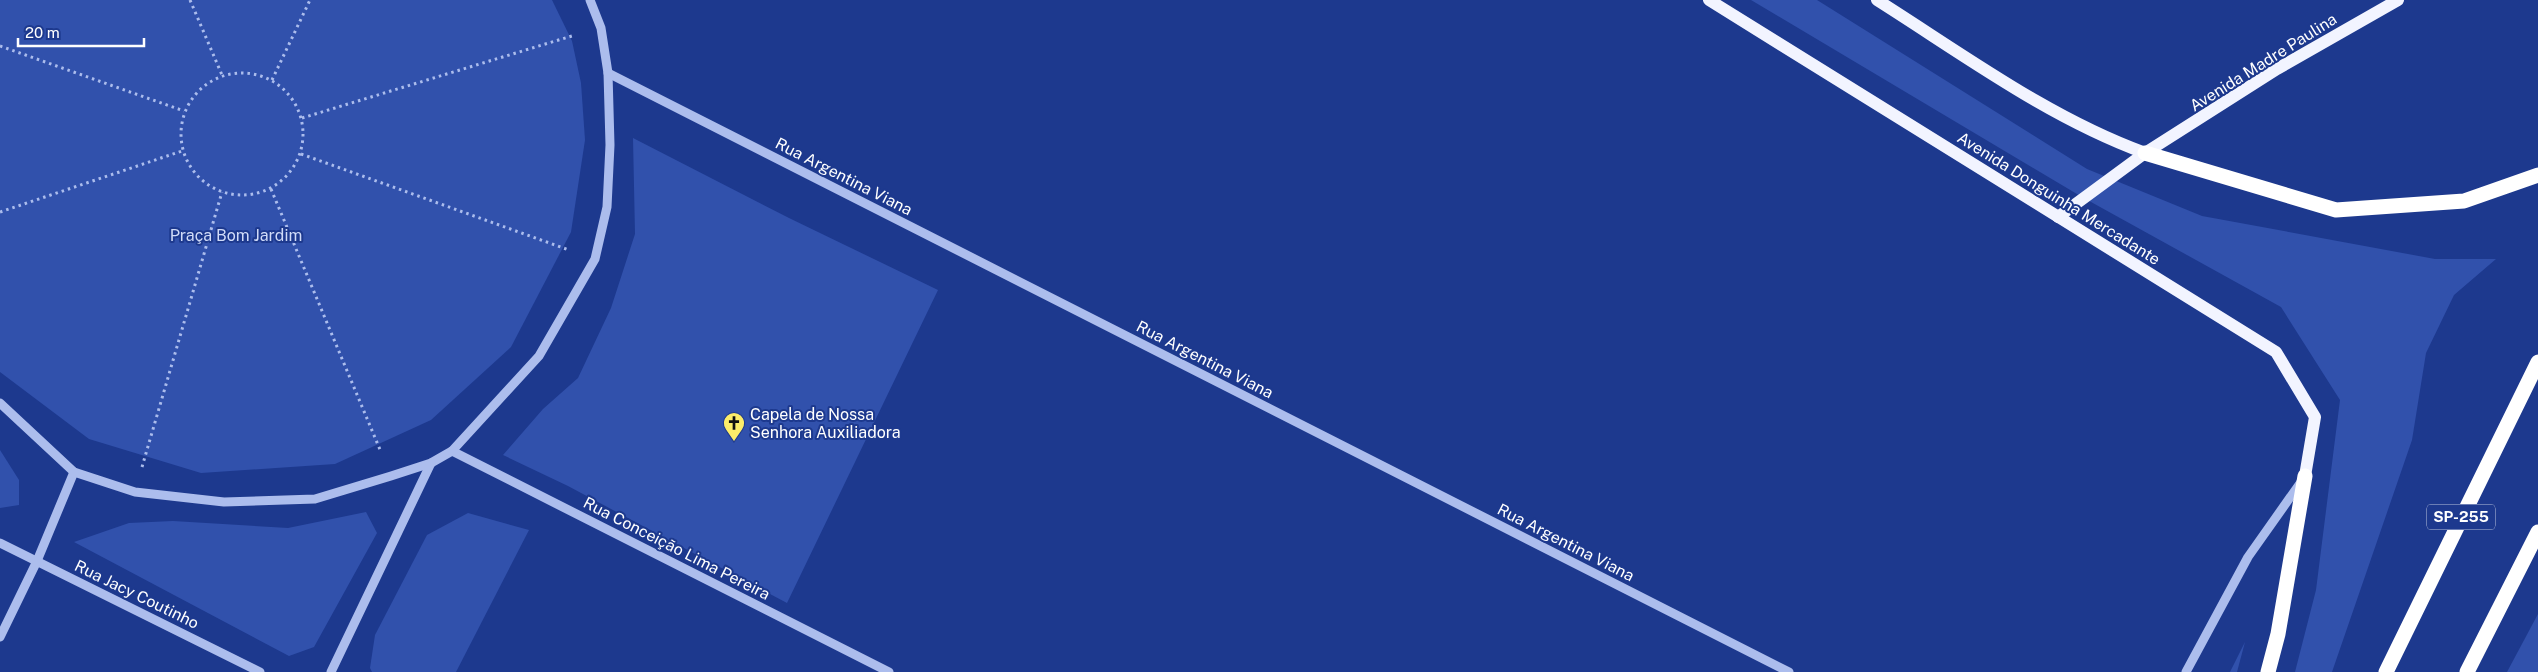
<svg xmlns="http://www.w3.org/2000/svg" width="2538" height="672" font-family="'Public Sans',sans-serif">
<rect width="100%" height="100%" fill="#1d398e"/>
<g fill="#3151ac">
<polygon points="0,0 552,0 572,41 581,83 585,140 571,232 511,347 431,420 335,464 201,473 89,439 0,372"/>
<polygon points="1751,0 1817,0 2087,169 2202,216 2435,259 2496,259 2454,295 2426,353 2412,440 2332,672 2295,672 2316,590 2340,400 2281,307 2082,197"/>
<polygon points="633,138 789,218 938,290 787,603 568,486 503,455 543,409 578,378 611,308 635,234"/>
<polygon points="0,450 19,480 19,505 0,508"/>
<polygon points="366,512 377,533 314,647 289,656 74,542 129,523 173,521 288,528"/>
<polygon points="468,513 529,530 456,672 372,672 370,668 375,635 427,535"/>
<polygon points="2538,614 2538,672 2507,672"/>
<polygon points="2245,642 2237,672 2230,672"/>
</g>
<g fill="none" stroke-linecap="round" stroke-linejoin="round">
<g stroke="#acbded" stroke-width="3" stroke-dasharray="2.5 4" stroke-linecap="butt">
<polyline points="190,0 222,75"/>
<polyline points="0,46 184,111"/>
<circle cx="242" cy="134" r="61"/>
<polyline points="272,80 310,0"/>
<polyline points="302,118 575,35"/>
<polyline points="301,154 569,250"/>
<polyline points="271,189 381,452"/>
<polyline points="0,212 182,151"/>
<polyline points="142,467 222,192"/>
</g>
<g stroke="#acbded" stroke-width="9">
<polyline points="608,73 1789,672"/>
<polyline points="0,403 74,472 135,492 224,502 315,499 391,476 431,463 452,451 539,356 595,259 607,207 610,145 608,73 601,28 590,0"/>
<polyline points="452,451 889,672"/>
<polyline points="0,543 260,672"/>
<polyline points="0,637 37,561 74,472"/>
<polyline points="331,672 431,463"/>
<polyline points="2186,672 2248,557 2301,482"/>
</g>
<g stroke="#f2f4ff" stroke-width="12">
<polyline points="1709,0 2276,352 2315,417 2305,476"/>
<path d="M1877,0C1964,55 2049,118 2145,153"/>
<polyline points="2058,217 2145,153 2277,69 2398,0"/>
</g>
<g stroke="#fff" stroke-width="15">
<polyline points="2145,153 2336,210 2464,201 2538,175"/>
<polyline points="2268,672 2278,634 2305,476"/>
<polyline points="2386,672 2538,362"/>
<polyline points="2467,672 2538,532"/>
</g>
</g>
<defs>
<g id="church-pin" transform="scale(1.125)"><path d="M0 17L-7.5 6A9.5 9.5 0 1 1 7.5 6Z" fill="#fced6a" stroke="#1d398e"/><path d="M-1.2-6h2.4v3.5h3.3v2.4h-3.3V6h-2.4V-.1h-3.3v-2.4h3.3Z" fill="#111"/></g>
</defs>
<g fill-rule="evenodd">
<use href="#church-pin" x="734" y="423"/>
</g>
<g text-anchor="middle" stroke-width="4" stroke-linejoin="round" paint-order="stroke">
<rect fill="#1d398e" stroke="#bbc4dd" stroke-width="1" x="2427" y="504.5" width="68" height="25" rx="4"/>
<g font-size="15" font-weight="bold" fill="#fff">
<text x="2461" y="522">SP-255</text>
</g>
<g font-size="16" fill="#fff" stroke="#1d398e">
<text transform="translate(2263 62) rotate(-32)" y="6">Avenida Madre Paulina</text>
<text transform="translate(844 176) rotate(27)" y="6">Rua Argentina Viana</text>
<text transform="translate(2059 198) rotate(32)" y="6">Avenida Donguinha Mercadante</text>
<text transform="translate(1205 359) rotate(27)" y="6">Rua Argentina Viana</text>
<text transform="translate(1566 542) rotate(27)" y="6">Rua Argentina Viana</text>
<text transform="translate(677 548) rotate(27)" y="6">Rua Conceição Lima Pereira</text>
<text transform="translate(137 594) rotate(26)" y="6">Rua Jacy Coutinho</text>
</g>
<g font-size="16" fill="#d1dcf9" stroke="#1d398e">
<text x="236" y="241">Praça Bom Jardim</text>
</g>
<g font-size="16" fill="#fff" stroke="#1d398e" text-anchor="start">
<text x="750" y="420">Capela de Nossa<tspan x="750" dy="18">Senhora Auxiliadora</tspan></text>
</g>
</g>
<path d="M18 38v8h126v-8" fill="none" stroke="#ffffff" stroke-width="2.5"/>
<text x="25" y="38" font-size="15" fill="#ffffff" stroke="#1d398e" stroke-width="4" paint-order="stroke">20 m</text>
</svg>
